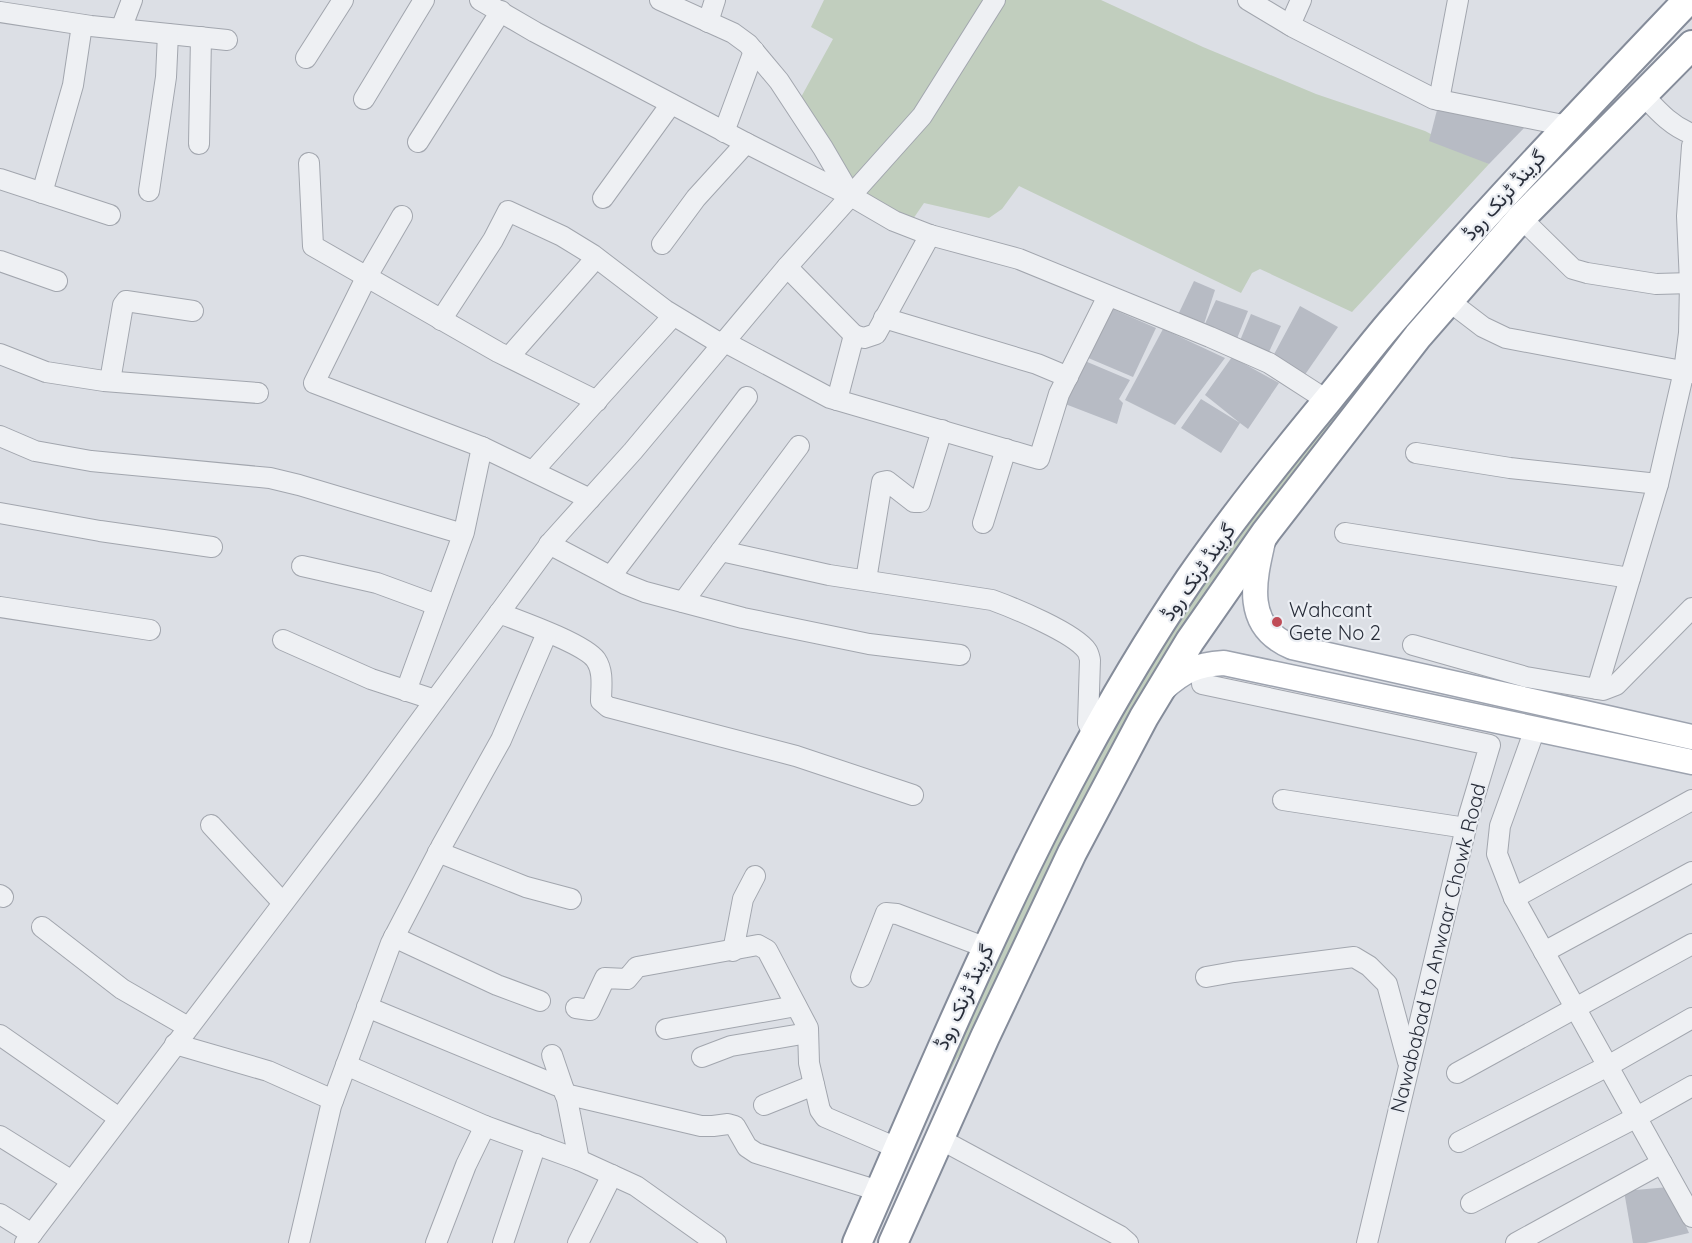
<svg xmlns="http://www.w3.org/2000/svg" width="1692" height="1243" font-family="Quicksand,Vazirmatn,sans-serif">
<rect width="100%" height="100%" fill="#dcdfe5"/>
<g fill="#c1cebe">
<polygon points="824,0 1101,0 1203,47 1316,94 1425,131 1489,164 1352,312 1260,269 1252,273 1241,293 1019,186 1002,209 989,218 924,203 913,219 857,190 800,99 833,39 811,27"/>
<polygon points="1391,350 1281,501 971,1039 956,1060 936,1100 874,1243 864,1243 1043,847 1202,577 1248,525 1378,358"/>
</g>
<g fill="#b7bbc4">
<polygon points="1437,110 1527,125 1489,164 1429,141"/>
<polygon points="1194,281 1215,290 1203,327 1177,317"/>
<polygon points="1216,300 1248,311 1236,341 1204,326"/>
<polygon points="1300,306 1338,327 1304,376 1272,358"/>
<polygon points="1108,307 1156,328 1133,377 1086,357"/>
<polygon points="1251,314 1281,326 1268,354 1239,343"/>
<polygon points="1163,329 1225,358 1175,425 1125,400"/>
<polygon points="1232,357 1279,383 1248,429 1240,423 1221,453 1181,428 1201,399 1240,423 1205,395"/>
<polygon points="1085,361 1130,380 1119,399 1123,403 1117,424 1060,402"/>
<polygon points="1669,1187 1689,1233 1646,1243 1633,1243 1624,1191"/>
</g>
<g fill="none" stroke-linecap="round" stroke-linejoin="round">
<g stroke="#a2a6ae" stroke-width="22">
<g id="minor">
<polyline points="480,0 535,32 746,143 851,196 894,221 930,235 1019,259 1210,337 1269,363 1328,401"/>
<polyline points="660,0 733,33 748,44 779,81 823,148 851,196"/>
<polyline points="1248,0 1293,27 1434,99 1568,126"/>
<polyline points="0,12 91,26 227,40"/>
<polyline points="708,22 715,0"/>
<polyline points="1290,25 1301,0"/>
<polyline points="121,29 132,0"/>
<polyline points="306,58 343,0"/>
<path d="M1643,95C1658,111 1671,126 1692,134"/>
<polyline points="364,99 424,0"/>
<polyline points="1439,100 1458,0"/>
<polyline points="724,132 754,51"/>
<polyline points="418,142 501,11"/>
<polyline points="199,144 201,37"/>
<polyline points="309,163 313,246 498,352 597,401"/>
<polyline points="0,179 110,215"/>
<polyline points="149,191 166,77 168,34"/>
<polyline points="42,193 73,85 82,25"/>
<polyline points="603,198 671,104"/>
<polyline points="402,216 366,278 314,383 482,447 590,499"/>
<polyline points="1521,218 1573,269 1587,273 1656,284 1692,283"/>
<polyline points="662,244 696,198 746,143"/>
<polyline points="0,261 57,281"/>
<polyline points="787,267 854,335"/>
<polyline points="1449,301 1483,327 1506,338 1692,373"/>
<polyline points="884,318 1037,364 1068,377"/>
<polyline points="441,320 493,240 508,211 562,236 593,255 665,310 721,344"/>
<polyline points="723,341 830,398 1039,459 1059,394 1108,296"/>
<polyline points="0,354 46,372 104,381 258,393"/>
<polyline points="509,357 596,258"/>
<polyline points="110,381 123,305 126,301 193,311"/>
<polyline points="837,400 854,335 864,338 876,334 930,235"/>
<polyline points="0,436 35,451 91,461 270,478 299,485 463,534"/>
<polyline points="1416,453 1510,468 1658,484"/>
<polyline points="533,471 673,316"/>
<polyline points="0,513 100,531 212,547"/>
<polyline points="983,523 1006,449"/>
<polyline points="1345,533 1630,578"/>
<polyline points="549,544 625,584 645,592 743,618 869,644 960,655"/>
<path d="M721,551L829,575L992,600C1014,608 1075,633 1087,651C1088,652 1090,659 1090,660L1088,723L1094,736"/>
<polyline points="302,566 377,583 437,605"/>
<polyline points="611,576 747,397"/>
<polyline points="866,580 882,482 887,481 914,502 920,502 942,430"/>
<polyline points="683,602 799,446"/>
<polyline points="0,607 150,630"/>
<path d="M499,613C520,621 585,644 596,660C604,672 601,688 601,701L608,707L796,756L913,795"/>
<polyline points="283,640 371,679 435,700"/>
<polyline points="1413,645 1526,677 1603,690 1616,685 1692,608"/>
<polyline points="1202,684 1490,745 1469,815 1367,1243"/>
<polyline points="1597,689 1658,484 1684,371 1689,333 1690,283 1687,216 1692,146"/>
<polyline points="406,691 464,532 482,447"/>
<polyline points="1535,729 1500,826 1497,854 1514,898 1692,1217"/>
<polyline points="1283,800 1466,828"/>
<polyline points="211,825 283,903"/>
<polyline points="438,852 526,887 571,899"/>
<polyline points="0,895 3,897"/>
<polyline points="1514,898 1692,800"/>
<polyline points="42,927 122,989 188,1027"/>
<polyline points="394,937 497,985 540,1001"/>
<polyline points="733,951 743,899 755,876"/>
<polyline points="1544,952 1692,872"/>
<polyline points="861,977 886,913 897,914 987,948"/>
<polyline points="1206,977 1234,972 1354,957 1369,966 1387,984 1408,1062"/>
<polyline points="367,1007 563,1088"/>
<polyline points="576,1008 590,1010 605,978 627,979 637,967 758,945 767,950 808,1028 809,1063 820,1110 825,1117 897,1148"/>
<polyline points="666,1029 796,1006"/>
<polyline points="0,1035 119,1118"/>
<polyline points="175,1044 268,1071 333,1100"/>
<polyline points="552,1055 567,1099 579,1160"/>
<polyline points="702,1057 731,1046 808,1033"/>
<polyline points="346,1065 485,1126 579,1160 636,1186 716,1243"/>
<polyline points="1457,1073 1692,944"/>
<polyline points="565,1094 701,1126 713,1126 728,1124 735,1126 747,1147 756,1153 879,1191"/>
<polyline points="764,1105 814,1085"/>
<polyline points="0,1136 72,1181"/>
<polyline points="940,1139 1120,1236 1128,1243"/>
<polyline points="1459,1142 1608,1066 1692,1018"/>
<polyline points="1471,1203 1637,1117 1692,1086"/>
<polyline points="0,1214 32,1234"/>
<polyline points="25,1243 370,789 552,541 633,451 787,267 922,116 995,0"/>
<polyline points="299,1243 331,1106 391,943 441,847 501,740 547,633"/>
<polyline points="436,1243 466,1165 485,1126"/>
<polyline points="503,1243 536,1144"/>
<polyline points="578,1243 612,1175"/>
<polyline points="1516,1243 1662,1163"/>
</g>
</g>
<g stroke="#9da3af" stroke-width="27">
<g id="major">
<path d="M1264,537C1254,580 1242,626 1292,647L1692,737"/>
<path d="M1163,689C1184,670 1196,665 1224,663L1692,762"/>
</g>
</g>
<g stroke="#858c9a" stroke-width="32">
<g id="highway">
<path d="M857,1243C956,1017 1050,785 1189,580C1232,518 1280,458 1328,400C1352,371 1375,340 1400,312C1492,205 1590,103 1688,0"/>
<polyline points="893,1243 985,1037 1072,853 1144,717 1190,641 1266,532 1418,336 1521,218 1692,45"/>
</g>
</g>
<use href="#minor" stroke="#eef0f3" stroke-width="20"/>
<use href="#major" stroke="#fff" stroke-width="24"/>
<use href="#highway" stroke="#fff" stroke-width="28"/>
</g>
<circle fill="#bf4c57" stroke="#ebeef3" stroke-width="2" cx="1277" cy="622" r="6"/>
<g text-anchor="middle" stroke-width="4.5" stroke-linejoin="round" paint-order="stroke">
<g font-size="20" fill="#282d39" stroke="#ebeef3">
<text transform="translate(1504 195) rotate(-48)" y="7">گرینڈ ٹرنک روڈ</text>
<text transform="translate(1198 572) rotate(-55)" y="7">گرینڈ ٹرنک روڈ</text>
<text transform="translate(1438 948) rotate(-76)" y="7">Nawababad to Anwaar Chowk Road</text>
<text transform="translate(964 997) rotate(-65)" y="7">گرینڈ ٹرنک روڈ</text>
</g>
<g font-size="20" fill="#282d39" stroke="#ebeef3" text-anchor="start">
<text x="1289" y="617">Wahcant<tspan x="1289" dy="23">Gete No 2</tspan></text>
</g>
</g>
</svg>
